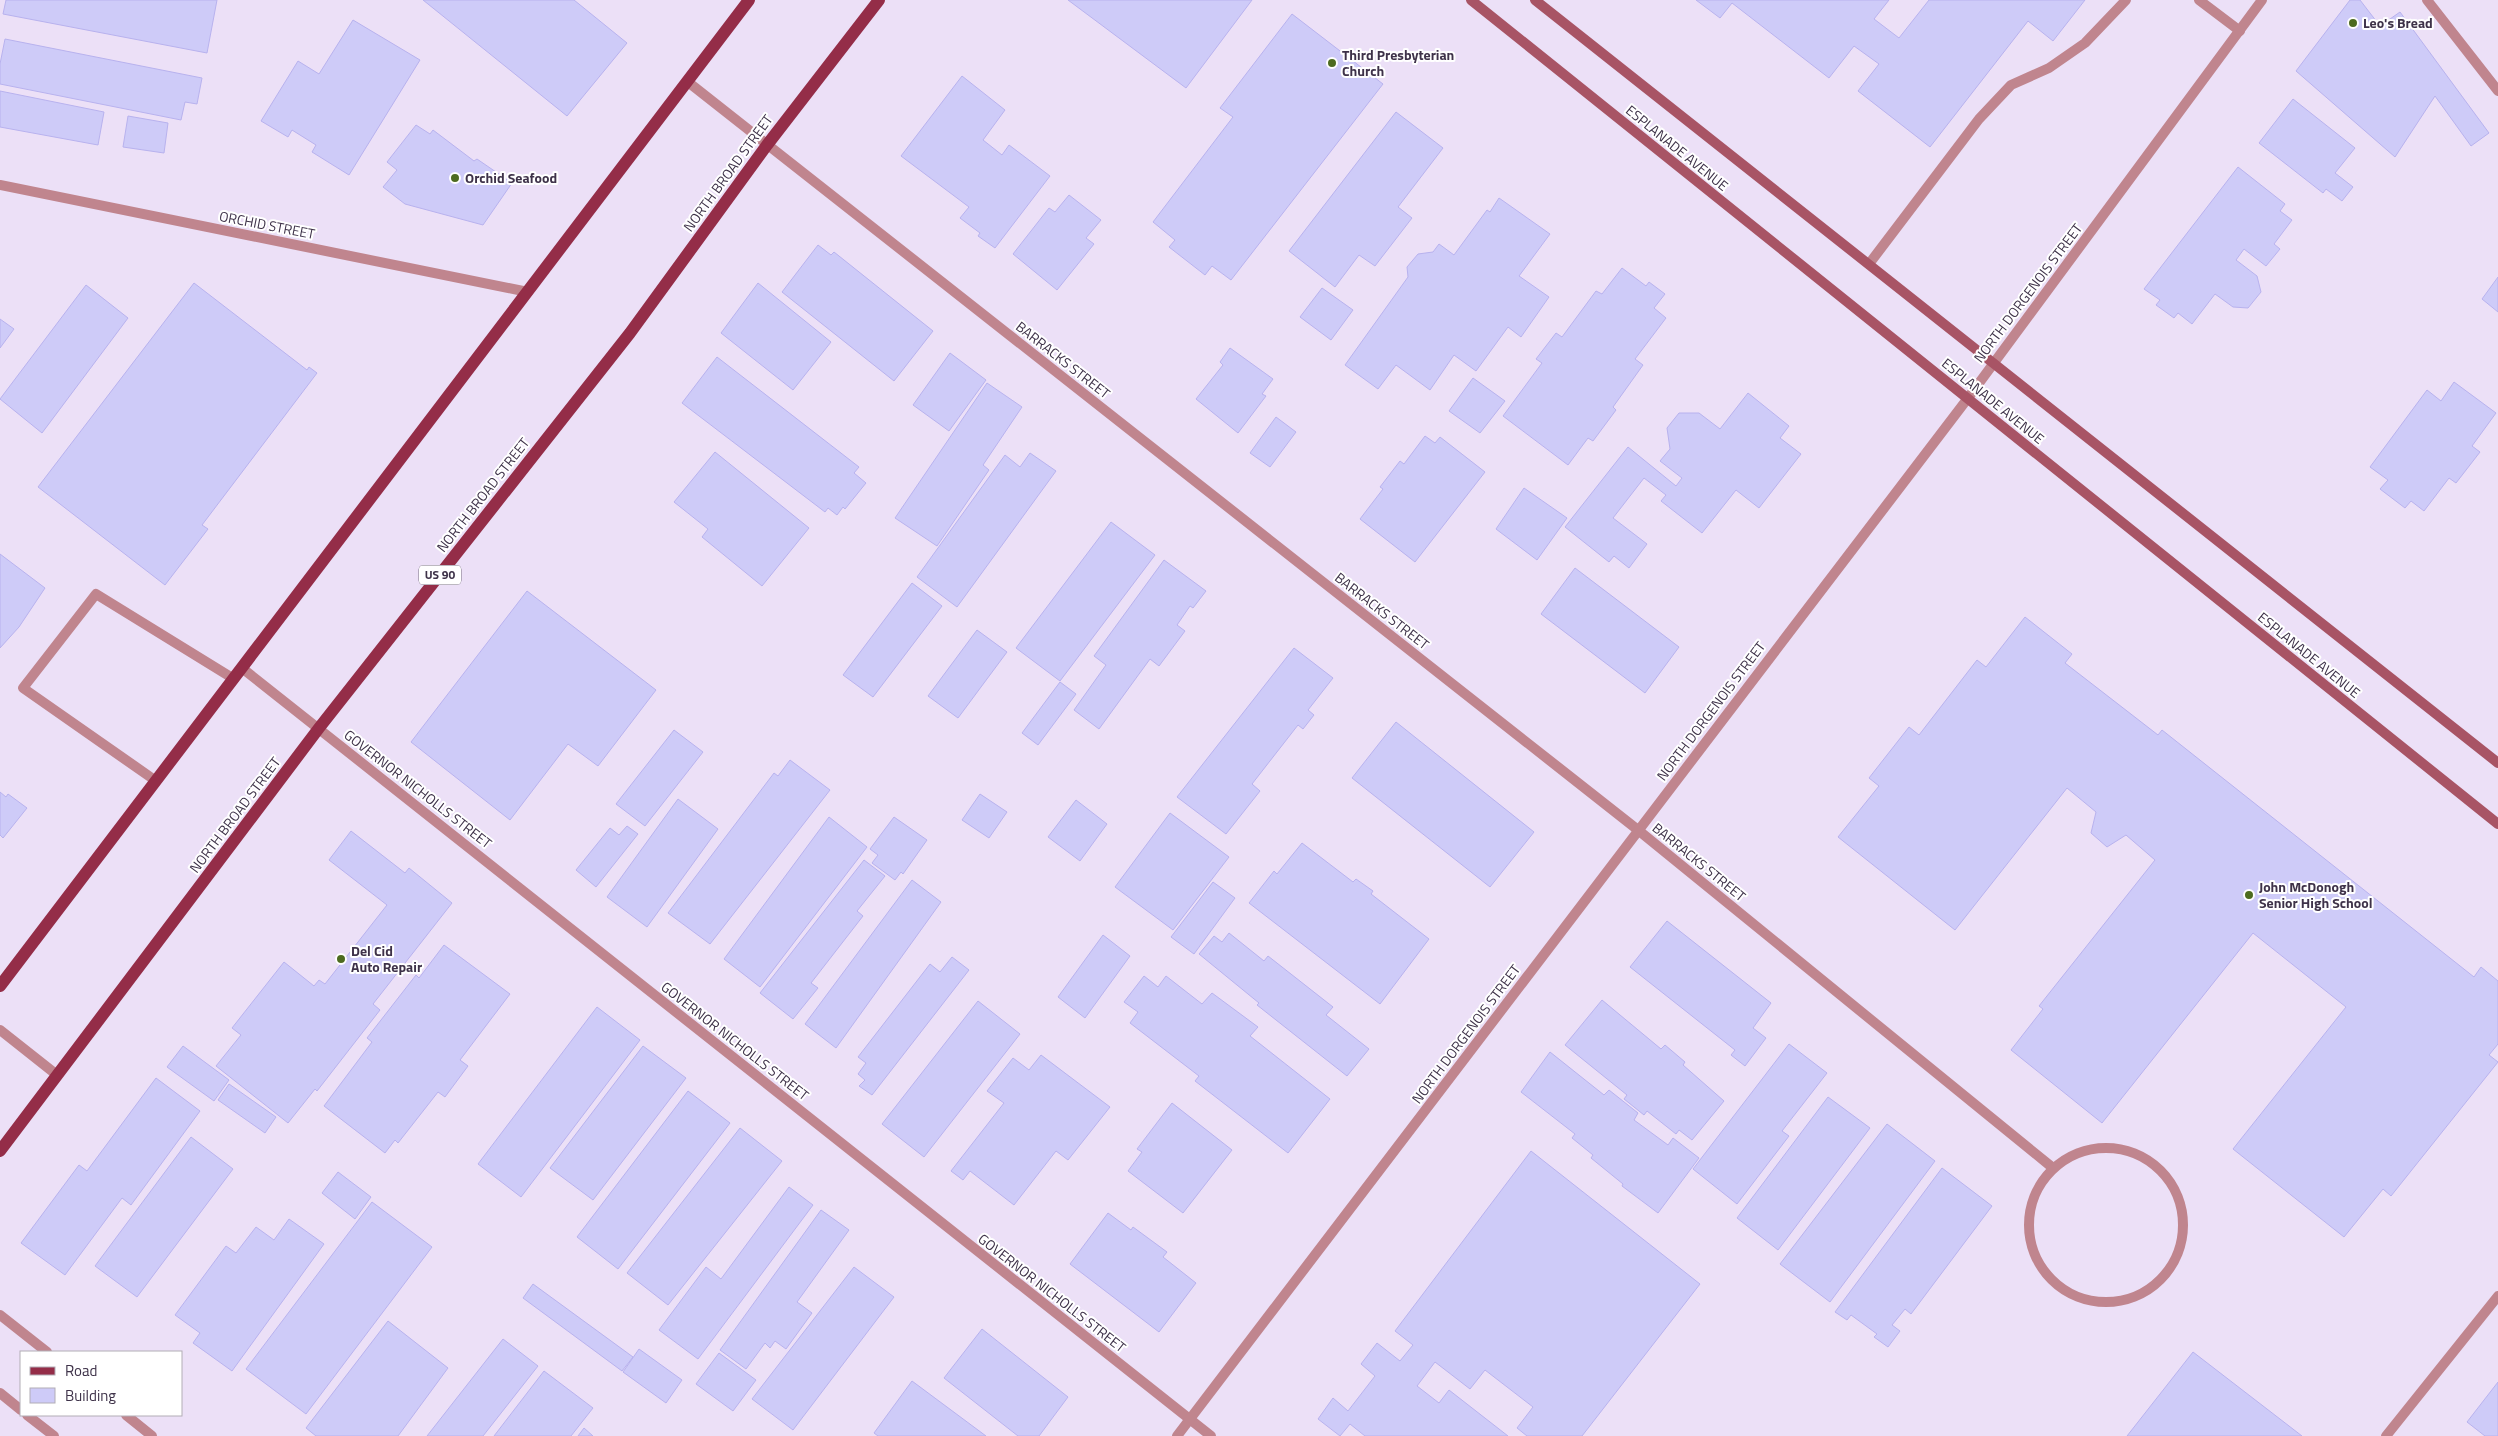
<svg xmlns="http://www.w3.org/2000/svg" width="2498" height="1436" font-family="'Titillium Web',sans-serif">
<rect width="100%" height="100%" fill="#ece0f7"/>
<g fill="#cecbf8" stroke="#b8b2ee">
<polygon points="6,0 217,0 207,53 3,14"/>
<polygon points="423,0 574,0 627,43 567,116"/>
<polygon points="1068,0 1252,0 1186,88"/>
<polygon points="1696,0 1889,0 1874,19 1899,38 1929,0 2085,0 2053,41 2028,21 1930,147 1858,91 1879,64 1854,46 1829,78 1732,3 1720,18"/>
<polygon points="2350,0 2360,0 2380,26 2400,12 2489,133 2471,146 2435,96 2395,157 2296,71"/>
<polygon points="1292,14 1383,84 1231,280 1212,266 1205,275 1169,247 1175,240 1153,222 1233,117 1220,108"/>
<polygon points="353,20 420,60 349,175 312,152 316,145 292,130 288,137 261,121 298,61 319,74"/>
<polygon points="5,39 202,78 197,104 185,102 181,120 0,84 0,64"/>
<polygon points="962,76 1005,110 983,140 1002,155 1009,145 1050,176 995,248 978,236 980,233 960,218 969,207 901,156"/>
<polygon points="0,91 104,112 98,145 0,127"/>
<polygon points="2293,99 2355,148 2335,173 2353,187 2342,201 2326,189 2323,193 2259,143"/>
<polygon points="1396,112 1443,148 1398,207 1412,218 1375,266 1359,255 1335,287 1289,251"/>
<polygon points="128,116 168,123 164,153 123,147"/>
<polygon points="416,125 430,134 433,130 474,161 477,159 512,183 483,225 405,204 383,187 397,170 387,162"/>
<polygon points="2238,167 2285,204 2280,211 2292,220 2274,244 2280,249 2266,266 2244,249 2236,260 2257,276 2261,292 2248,308 2233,307 2215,294 2192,324 2178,313 2174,318 2156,305 2160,300 2144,289"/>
<polygon points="1069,195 1101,220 1086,238 1094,244 1057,290 1013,254 1049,208 1055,212"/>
<polygon points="1499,198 1550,234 1519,276 1549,297 1521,337 1508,327 1476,371 1454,355 1430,390 1396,365 1378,389 1345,365 1408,277 1407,267 1418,254 1433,252 1439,244 1454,255 1487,210 1490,212"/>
<polygon points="818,245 831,255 834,252 933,331 894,381 782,292"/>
<polygon points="1622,268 1646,286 1649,282 1665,294 1654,308 1666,318 1635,359 1643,365 1613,407 1616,410 1593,441 1588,438 1568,465 1503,416 1542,363 1536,359 1556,333 1562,337 1596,291 1602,294"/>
<polygon points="2498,277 2498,312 2482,299"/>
<polygon points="194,283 307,370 309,367 317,373 202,525 208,529 165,585 38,487"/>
<polygon points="758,283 831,342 793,390 721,333"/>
<polygon points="86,285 128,318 42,433 0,399"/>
<polygon points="1322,288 1353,310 1331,340 1300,317"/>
<polygon points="0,319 14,329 0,348"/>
<polygon points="1230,348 1273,379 1262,394 1266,396 1238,433 1196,399 1223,365 1220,362"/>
<polygon points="950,353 986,380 949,431 913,405"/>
<polygon points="717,357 859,467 854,473 866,483 845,509 843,507 837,515 828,508 825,512 682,403"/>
<polygon points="1473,378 1505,401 1480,433 1449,411"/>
<polygon points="2454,382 2496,413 2472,446 2480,452 2456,483 2449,478 2424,511 2411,501 2405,508 2380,489 2388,480 2370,467 2427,390 2441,401"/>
<polygon points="987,383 1022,407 983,465 989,470 937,546 895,518"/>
<polygon points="1748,393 1789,426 1780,438 1801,454 1759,508 1736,490 1702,533 1661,501 1666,495 1644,478 1613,518 1647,544 1629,568 1614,556 1609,562 1565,527 1628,447 1676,486 1682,478 1660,461 1670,449 1667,428 1679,413 1699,413 1720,429"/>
<polygon points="1276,417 1296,432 1270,467 1250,453"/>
<polygon points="1425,436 1435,443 1440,437 1485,472 1415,562 1360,519 1383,489 1380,487 1400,461 1404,464"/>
<polygon points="715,452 809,528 762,586 702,537 708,529 674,502"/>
<polygon points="1030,453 1056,471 957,607 917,577 1005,455 1020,467"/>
<polygon points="1524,488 1567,518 1537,560 1496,529"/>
<polygon points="1111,522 1155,555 1060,681 1016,648"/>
<polygon points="0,554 45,588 19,627 0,648"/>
<polygon points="1164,560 1206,591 1193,608 1190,606 1177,625 1185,631 1159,666 1150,659 1099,729 1074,710 1106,665 1094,656"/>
<polygon points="1575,568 1679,647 1645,693 1541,614"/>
<polygon points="912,583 942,606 873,697 843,675"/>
<polygon points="527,591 656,690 598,766 568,744 510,820 411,742"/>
<polygon points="2025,617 2072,654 2065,663 2158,735 2162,730 2474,977 2481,967 2498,981 2498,1044 2489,1055 2498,1062 2391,1196 2383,1189 2344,1237 2233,1149 2346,1007 2253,933 2102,1123 2011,1050 2043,1009 2039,1006 2155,860 2126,835 2107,847 2091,833 2096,812 2067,788 1955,930 1838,837 1879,786 1869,778 1909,727 1919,735 1977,660 1986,667"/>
<polygon points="977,630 1007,652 958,718 928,696"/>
<polygon points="1294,648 1333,678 1308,710 1314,715 1303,729 1298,725 1252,784 1260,791 1226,834 1177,797"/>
<polygon points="1060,682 1076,694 1038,745 1022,733"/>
<polygon points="1396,722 1534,832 1490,887 1352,778"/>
<polygon points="674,730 703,752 645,826 616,804"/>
<polygon points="790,760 830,790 710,944 668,913 774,773 778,776"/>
<polygon points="0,792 6,797 8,794 27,808 3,838 0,835"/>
<polygon points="980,794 1007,812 989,838 962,820"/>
<polygon points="678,799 718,829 647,927 607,897"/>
<polygon points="1076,800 1107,824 1080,861 1048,837"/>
<polygon points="1170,813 1229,857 1173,930 1115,887"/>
<polygon points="829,817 867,847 760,987 724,959"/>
<polygon points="894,817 927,840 903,874 901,872 895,880 872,863 878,855 870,849"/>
<polygon points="627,826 638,834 596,887 576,870 610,828 619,835"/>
<polygon points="351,831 405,873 409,868 452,903 373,1004 380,1010 317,1091 315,1089 288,1123 216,1066 241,1035 232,1028 284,962 314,986 319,980 325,984 387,905 329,860"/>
<polygon points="1302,843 1353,882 1356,879 1373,891 1371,894 1429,939 1380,1004 1249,903 1274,871 1277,874"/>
<polygon points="864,860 885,876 857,911 863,916 811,983 818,988 793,1019 760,993"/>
<polygon points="912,880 941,902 836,1048 805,1024"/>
<polygon points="1213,882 1235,898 1194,954 1171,937"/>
<polygon points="1667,921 1771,1003 1753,1028 1766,1038 1745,1066 1731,1055 1735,1050 1630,967"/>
<polygon points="1229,933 1264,961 1268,956 1333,1007 1326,1015 1369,1049 1347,1076 1257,1005 1259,1003 1199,954 1214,936 1222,942"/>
<polygon points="1103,935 1130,956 1085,1018 1058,997"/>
<polygon points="444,945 510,994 460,1060 468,1066 445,1097 438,1092 398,1143 395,1140 385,1153 324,1106 372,1042 367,1038 416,975 419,978"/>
<polygon points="952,957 969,970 872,1095 859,1086 865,1080 858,1074 866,1063 858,1057 930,964 940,972"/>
<polygon points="1144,976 1158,987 1166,976 1202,1004 1212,993 1258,1027 1250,1036 1330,1099 1288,1153 1195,1081 1199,1076 1130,1023 1138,1012 1124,1002"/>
<polygon points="1602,1000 1661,1049 1665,1045 1685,1062 1683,1065 1724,1101 1692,1140 1679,1130 1676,1134 1647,1111 1644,1115 1624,1099 1627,1095 1565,1045"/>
<polygon points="978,1001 1020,1034 924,1157 882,1124"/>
<polygon points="597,1007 640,1040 521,1197 478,1164"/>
<polygon points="1789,1044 1827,1073 1782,1131 1789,1136 1737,1204 1693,1169"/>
<polygon points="183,1046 229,1080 214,1101 167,1067"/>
<polygon points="643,1046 686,1078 593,1200 550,1168"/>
<polygon points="1550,1052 1604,1095 1609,1090 1638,1113 1634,1120 1668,1145 1673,1138 1699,1158 1658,1213 1622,1186 1623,1184 1591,1158 1593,1155 1572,1138 1575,1134 1521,1092"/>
<polygon points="1041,1055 1110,1107 1068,1160 1056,1151 1014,1205 970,1171 963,1180 951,1171 1004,1103 987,1091 1013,1058 1029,1070"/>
<polygon points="156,1078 200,1111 131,1205 122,1198 65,1275 21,1243 79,1165 87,1171"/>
<polygon points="229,1084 276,1117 265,1133 218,1100"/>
<polygon points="688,1091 730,1123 618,1269 577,1237"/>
<polygon points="1828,1097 1870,1128 1778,1250 1737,1218"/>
<polygon points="1172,1103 1232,1150 1183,1213 1128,1171 1142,1152 1137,1149"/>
<polygon points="1887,1124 1935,1161 1830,1302 1780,1264"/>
<polygon points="740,1128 782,1161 668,1305 627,1273"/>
<polygon points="191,1137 233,1169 137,1297 95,1266"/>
<polygon points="1531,1151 1700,1284 1582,1436 1527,1436 1517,1428 1533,1407 1485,1370 1470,1389 1435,1362 1417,1386 1439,1403 1449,1390 1508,1436 1365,1436 1350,1424 1340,1436 1318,1419 1333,1398 1348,1411 1375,1376 1361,1364 1377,1343 1400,1361 1413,1345 1395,1331"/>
<polygon points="1942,1168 1992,1206 1911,1314 1905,1309 1892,1325 1900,1331 1888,1347 1874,1337 1877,1334 1851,1315 1847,1320 1835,1312"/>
<polygon points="338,1172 371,1197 355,1219 322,1193"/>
<polygon points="789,1187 813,1205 698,1359 659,1330 706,1267 721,1279"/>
<polygon points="372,1202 432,1247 306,1414 246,1369"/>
<polygon points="821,1210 849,1230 797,1302 812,1313 786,1349 775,1341 770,1348 765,1343 746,1369 720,1350"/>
<polygon points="1108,1213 1131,1230 1133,1227 1167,1252 1163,1257 1196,1283 1159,1332 1070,1264"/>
<polygon points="289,1219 324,1244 232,1371 193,1343 200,1333 175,1315 226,1246 236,1253 256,1227 274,1240"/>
<polygon points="854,1267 894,1297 793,1430 752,1399"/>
<polygon points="533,1284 633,1357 622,1371 523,1298"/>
<polygon points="388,1321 448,1368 398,1436 316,1436 306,1428"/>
<polygon points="982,1329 1068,1397 1039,1436 1018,1436 944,1378"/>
<polygon points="503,1339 538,1366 483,1436 427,1436"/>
<polygon points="639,1349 682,1380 666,1403 623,1372"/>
<polygon points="2193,1352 2302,1436 2127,1436"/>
<polygon points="719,1353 756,1380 733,1411 696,1384"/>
<polygon points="544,1371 593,1408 571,1436 494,1436"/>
<polygon points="912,1381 986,1436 878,1436 874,1433"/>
<polygon points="2498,1382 2498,1436 2485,1436 2467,1422"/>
<polygon points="584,1428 593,1436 578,1436"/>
</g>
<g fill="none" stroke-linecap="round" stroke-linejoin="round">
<g stroke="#c0858e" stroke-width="10">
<polyline points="2199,0 2240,31"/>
<polyline points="1869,264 1979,119 2011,85 2049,68 2085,43 2126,0"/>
<polyline points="156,781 23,688 96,594 234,679"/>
</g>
<g stroke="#c0858e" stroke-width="10">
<polyline points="2427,0 2498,91"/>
<polyline points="688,82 1638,830 2053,1168"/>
<polyline points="0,185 528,292"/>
<polyline points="242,668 1211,1436"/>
<polyline points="0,1030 57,1075"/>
<circle cx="2106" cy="1225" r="77"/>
<polyline points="0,1315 47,1352"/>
<polyline points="0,1393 21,1410"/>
<polyline points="27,1415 54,1436"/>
<polyline points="126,1415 152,1436"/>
<polyline points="1177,1436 1968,398 2262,0"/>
<polyline points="2386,1436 2498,1296"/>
</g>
<g stroke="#a85465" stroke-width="10">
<polyline points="1471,0 2498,824"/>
<polyline points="1535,0 2498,763"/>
</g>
<g stroke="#942d48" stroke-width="12">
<polyline points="0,986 749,0"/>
<polyline points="0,1151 319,728 630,333 767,145 879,0"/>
</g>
</g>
<g fill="#4d6b20" stroke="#fff" stroke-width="2">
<circle cx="2353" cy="23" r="5"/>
<circle cx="1332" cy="63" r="5"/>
<circle cx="455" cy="178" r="5"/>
<circle cx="2249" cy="895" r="5"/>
<circle cx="341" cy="959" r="5"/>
</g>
<g text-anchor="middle" stroke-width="4" stroke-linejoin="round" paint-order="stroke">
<rect fill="#fff" stroke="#787080" stroke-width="1" x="419" y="565.5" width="42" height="19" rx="4"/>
<g font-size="12" font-weight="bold" fill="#3e3249">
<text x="440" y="579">US 90</text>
</g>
<g font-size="14" font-weight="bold" fill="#3e3249" stroke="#fff" text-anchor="start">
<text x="2363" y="28">Leo's Bread</text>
<text x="1342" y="60">Third Presbyterian<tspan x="1342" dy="16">Church</tspan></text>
<text x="465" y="183">Orchid Seafood</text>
<text x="2259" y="892">John McDonogh<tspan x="2259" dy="16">Senior High School</tspan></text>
<text x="351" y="956">Del Cid<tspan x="351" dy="16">Auto Repair</tspan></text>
</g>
<g font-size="14" fill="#3e3249" stroke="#fff">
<text transform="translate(1677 148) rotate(39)" y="5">ESPLANADE AVENUE</text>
<text transform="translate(728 173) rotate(-54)" y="5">NORTH BROAD STREET</text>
<text transform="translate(267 225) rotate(11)" y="5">ORCHID STREET</text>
<text transform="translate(2028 293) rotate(-53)" y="5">NORTH DORGENOIS STREET</text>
<text transform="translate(1063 360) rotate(38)" y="5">BARRACKS STREET</text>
<text transform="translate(1993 401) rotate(39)" y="5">ESPLANADE AVENUE</text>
<text transform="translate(483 495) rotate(-52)" y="5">NORTH BROAD STREET</text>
<text transform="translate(1382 611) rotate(38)" y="5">BARRACKS STREET</text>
<text transform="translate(2309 655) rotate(39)" y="5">ESPLANADE AVENUE</text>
<text transform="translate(1711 711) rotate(-53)" y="5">NORTH DORGENOIS STREET</text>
<text transform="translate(418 789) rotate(38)" y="5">GOVERNOR NICHOLLS STREET</text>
<text transform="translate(235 815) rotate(-53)" y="5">NORTH BROAD STREET</text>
<text transform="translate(1699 862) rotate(39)" y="5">BARRACKS STREET</text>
<text transform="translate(1466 1034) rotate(-53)" y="5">NORTH DORGENOIS STREET</text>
<text transform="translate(735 1041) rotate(38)" y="5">GOVERNOR NICHOLLS STREET</text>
<text transform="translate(1052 1293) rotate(38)" y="5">GOVERNOR NICHOLLS STREET</text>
</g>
</g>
<rect x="20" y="1351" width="162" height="65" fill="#ffffff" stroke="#b2adb6"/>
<rect x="30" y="1367" width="25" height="8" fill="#942d48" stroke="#b2adb6"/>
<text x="65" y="1376" font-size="15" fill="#3e3249">Road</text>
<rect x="30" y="1388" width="25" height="15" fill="#cecbf8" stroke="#b2adb6"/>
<text x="65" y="1401" font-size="15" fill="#3e3249">Building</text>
</svg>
